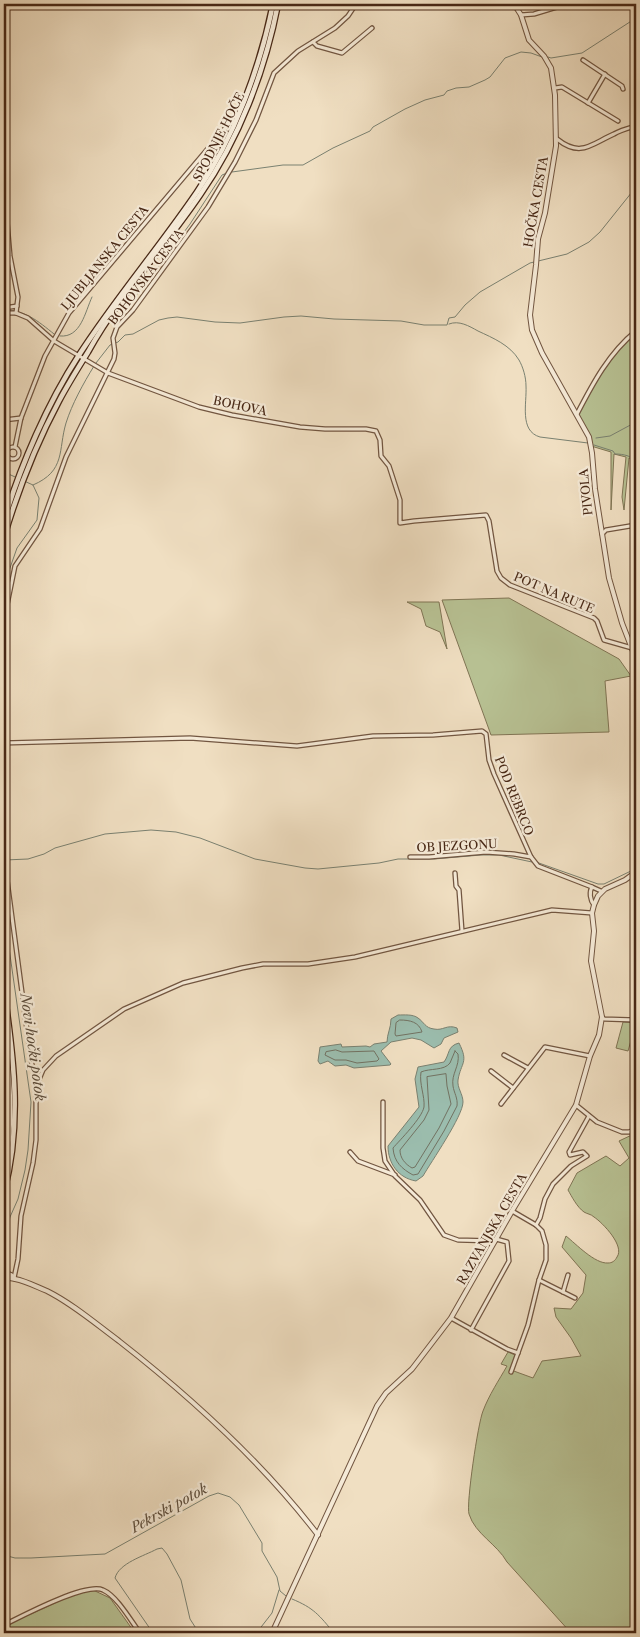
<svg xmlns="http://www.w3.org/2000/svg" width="640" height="1637" font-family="'Libre Caslon Text',serif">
<rect width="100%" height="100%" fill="#f0dfc2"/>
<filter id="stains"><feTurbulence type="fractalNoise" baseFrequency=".004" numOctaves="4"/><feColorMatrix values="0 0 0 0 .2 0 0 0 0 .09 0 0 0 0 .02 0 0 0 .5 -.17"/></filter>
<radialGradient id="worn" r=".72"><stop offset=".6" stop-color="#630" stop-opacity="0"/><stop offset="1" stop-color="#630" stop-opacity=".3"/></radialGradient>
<g fill="#b8c294" stroke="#807555">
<polygon points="636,331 636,460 629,458 624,510 622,497 626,457 614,454 611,510 611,452 591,446 577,414 610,357"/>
<polygon points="509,598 619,659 631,676 605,681 609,732 491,735 442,600"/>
<polygon points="439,602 447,649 440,632 426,626 421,609 407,602"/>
<polygon points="623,1022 636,1023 628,1051 616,1048"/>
<path d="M4,1056C9,1091 9,1124 4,1159Z"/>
<path d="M636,1133V1633H571L507,1562C497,1544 475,1534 469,1514C466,1504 478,1423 483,1411C489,1395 499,1380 507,1366L501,1364L508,1352L515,1355L511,1370L533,1378L542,1361L581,1356L571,1338L556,1317L554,1308L571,1309L583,1293L586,1275L562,1247L566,1236C576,1244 595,1264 608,1263C612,1263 615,1261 617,1257C625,1246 603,1223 594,1217C591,1214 587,1214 584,1212C577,1207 572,1197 568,1190L577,1173L606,1156L620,1166L629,1158L619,1141Z"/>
<polygon points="93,1590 110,1598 135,1633 4,1633 4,1627 11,1623 77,1593"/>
</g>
<g fill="#9bbdae" stroke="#7a8171">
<path d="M398,1015C404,1015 413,1014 418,1018C424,1022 425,1028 434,1029C443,1031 447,1024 457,1028L458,1032L444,1038L441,1044L434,1048L421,1040L412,1038L391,1042L381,1051L391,1064L390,1065L354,1068L346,1065L335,1066L328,1061L320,1064L318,1061L320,1047L341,1044L342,1047L366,1046L370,1047L374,1044L387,1042C387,1034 391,1028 391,1019Z"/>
<path d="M459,1043C469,1063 461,1062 458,1080C457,1088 463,1094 463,1102C463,1116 431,1162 423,1176L416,1181C398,1178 388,1163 388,1146L419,1107L415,1079L418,1067L444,1062C450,1054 447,1046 459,1043Z"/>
</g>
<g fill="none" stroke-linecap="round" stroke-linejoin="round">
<g stroke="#727262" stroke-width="1">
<path d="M400,1020C410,1020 419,1022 422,1032L396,1036L395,1034L396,1023Z"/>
<polygon points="336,1050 342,1052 374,1051 379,1059 377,1061 357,1063 346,1060 335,1060 325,1055 326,1052"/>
<path d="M455,1051L458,1054C460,1066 451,1074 453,1086C454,1093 458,1098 457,1106L444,1131L418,1174L413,1175C402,1169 394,1162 393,1148C400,1140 422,1118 424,1107C425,1096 419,1084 421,1072C430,1068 444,1071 450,1063C452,1059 453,1055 455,1051Z"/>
<path d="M446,1074L447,1086L451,1104L439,1128L415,1167L412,1168C405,1164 400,1158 400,1150L424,1120L429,1110L427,1077Z"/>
</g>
<g stroke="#7a8171" stroke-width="1">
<polyline points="548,57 551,58 582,53 636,18"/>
<polyline points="232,172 283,165 303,165 333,148 370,131 373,127 405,109 425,100 444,95 447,91 456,88 469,87 485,80 490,77 505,58 521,52 531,53 542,57"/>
<path d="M4,310C25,310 38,321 54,334"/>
<polyline points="122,313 153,274 190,224 222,175 227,173"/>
<path d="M449,324C459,320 469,326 478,331C493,338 510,345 519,360C523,367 526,377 526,386C527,403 519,431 540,437L588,443"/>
<path d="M60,336C81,338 85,312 92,297"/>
<polyline points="96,363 110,345 118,342 125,335 133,334 159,320 168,318 177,317 215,322 240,323 284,317 301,316 334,319 401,321 424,325 447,325 449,318 455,317 465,305 480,292 530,263 567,254 589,242 600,232 636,187"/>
<polyline points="596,438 610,436 636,422"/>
<path d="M594,445L613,451L615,454C624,454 631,456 636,461"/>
<polyline points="4,472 33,485 39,498 37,520 17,548 4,585"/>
<path d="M33,485C66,471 58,450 66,423C72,404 83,384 94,366"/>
<polyline points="5,860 28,859 44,854 55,848 105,834 151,830 176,832 200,838 255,859 305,868 318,869 379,863 398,859 434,859 481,855 499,855 532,862"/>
<polyline points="536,862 598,884 604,884 633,870"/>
<polyline points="4,913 31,1102 28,1150 25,1170 18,1199 10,1217 4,1240"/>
<polyline points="4,1555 15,1558 31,1558 105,1554 209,1496 218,1493 230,1497 239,1505 262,1543 262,1551 277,1577 280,1591 286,1596"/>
<path d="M292,1599C314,1608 319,1615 334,1633"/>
<polyline points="258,1631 272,1613 279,1590"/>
<path d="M153,1633L115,1578C119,1563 144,1556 157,1549L162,1548L167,1554L181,1580L190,1619L199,1633"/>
<polyline points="249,1633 256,1632"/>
</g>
<g stroke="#725641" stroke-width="5.5">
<g id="minor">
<polyline points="521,15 534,14 567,4"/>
<polyline points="313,42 317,46 342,53 372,28"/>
<polyline points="583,60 622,86 623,89"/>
<polyline points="555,88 562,87 618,121"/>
<polyline points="588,103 605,74"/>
<path d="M557,139C581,158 591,144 614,134C621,130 629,128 636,126"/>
<polyline points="4,186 10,256 18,297 16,313"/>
<polyline points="4,308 17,306"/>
<polyline points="4,313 16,313 28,318 54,341 108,373 199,407 232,415 300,427 325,429 366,429 376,431 380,440 381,456 389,466 400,500 400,523 414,521 486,515 489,521 497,571 501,578 510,585 594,618 597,621 604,640 632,648"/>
<path d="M577,414C593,383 609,353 636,331"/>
<polyline points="4,420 21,418"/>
<circle cx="13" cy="453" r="6"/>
<polyline points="15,447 21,418 45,356 69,313 227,126"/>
<polyline points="602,534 606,530 636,525"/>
<polyline points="4,628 7,605 15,566 40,529 66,457 114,359 115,353 113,338 117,327 133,310 208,207 235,162 256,120 274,73 298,51 335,28 348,16 356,4"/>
<polyline points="4,743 190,738 297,746 373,736 433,735 482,731 486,734 489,760 494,774 531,857"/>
<polyline points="4,857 31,1060 33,1069 39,1076"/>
<polyline points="410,857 429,857 486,852 514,854 531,857 538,866 592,887"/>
<polyline points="455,873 456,886 459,890 462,931"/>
<path d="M594,905C590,900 589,892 592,887L601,891"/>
<polyline points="602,1017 604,1019 636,1020"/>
<polyline points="504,1055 528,1068"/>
<polyline points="491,1071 513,1088"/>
<polyline points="383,1102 383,1148 385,1161 395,1176 420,1200 444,1235 458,1240 495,1241"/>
<polyline points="501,1104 545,1047 590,1056"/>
<polyline points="576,1105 597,1122 622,1132 629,1132 636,1129"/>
<polyline points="350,1152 358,1161 395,1175"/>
<polyline points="536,1225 540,1218 545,1199 553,1184 571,1166 587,1156 583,1152 570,1155 569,1152 589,1116"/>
<polyline points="14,1278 18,1259 21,1216 33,1163 36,1140 36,1092 38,1082 43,1070 56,1056 124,1009 183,983 242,968 263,964 308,964 355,957 552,910 592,913"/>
<polyline points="539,1280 575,1298"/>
<polyline points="563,1292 568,1275"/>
<polyline points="451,1318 507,1349 518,1353"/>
<polyline points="471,1330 509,1261 507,1242 496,1239"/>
<polyline points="511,1372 528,1325 539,1280 546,1260 546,1245 542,1231 536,1225 512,1211"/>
<path d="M4,1625C22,1616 86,1582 103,1590C117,1596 131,1621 140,1633"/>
</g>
</g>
<g stroke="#725641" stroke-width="6">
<g id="tertiary">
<polyline points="514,4 521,15 529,40 544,56 551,68 555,95 556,146 545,213 538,239 536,265 530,315 532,330 542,353 589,437 592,453 595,489 609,578 622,623 636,659"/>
<polyline points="4,1272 11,1275 14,1278"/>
<path d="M4,1277C8,1278 11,1278 15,1279C26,1281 37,1287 47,1291C73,1304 96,1324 119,1341C192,1398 262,1462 318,1535"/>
<polyline points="272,1633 377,1406 386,1393 412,1369 451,1318 512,1211 576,1105 590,1056 599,1035 602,1017 591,961 594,931 592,913 594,905 598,896 605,889 625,880 636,872"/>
</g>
</g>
<g stroke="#482816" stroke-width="7">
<g id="secondary">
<path d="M4,520C21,465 47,404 79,355C115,299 159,248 197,192C234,138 260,68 273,4"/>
<path d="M4,537C18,490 36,444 59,401C68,384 78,368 88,352C119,296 164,248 200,195C239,139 265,71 278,4"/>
<path d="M4,991C14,1059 22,1125 4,1192"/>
<path d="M4,1034C10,1080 14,1126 4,1172"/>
</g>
</g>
<use href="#minor" stroke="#f5ead7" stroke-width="3"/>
<use href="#tertiary" stroke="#f5ead7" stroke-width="4"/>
<use href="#secondary" stroke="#f5ead7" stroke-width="4.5"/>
</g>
<g text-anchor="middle" stroke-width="4.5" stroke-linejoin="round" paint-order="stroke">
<g font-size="12" fill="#482816" stroke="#f5ead7">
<text transform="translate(219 137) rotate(-63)" y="4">SPODNJE HOČE</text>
<text transform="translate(536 202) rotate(-80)" y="4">HOČKA CESTA</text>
<text transform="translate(105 258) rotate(-51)" y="4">LJUBLJANSKA CESTA</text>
<text transform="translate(146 277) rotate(-53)" y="4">BOHOVSKA CESTA</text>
<text transform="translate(240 406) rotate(12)" y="4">BOHOVA</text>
<text transform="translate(586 492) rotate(-96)" y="4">PIVOLA</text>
<text transform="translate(554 593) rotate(23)" y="4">POT NA RUTE</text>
<text transform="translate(514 796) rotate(68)" y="4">POD REBRCO</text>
<text transform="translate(457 846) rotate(-3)" y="4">OB JEZGONU</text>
<text transform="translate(492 1229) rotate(-60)" y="4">RAZVANJSKA CESTA</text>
</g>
<g font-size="14" font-style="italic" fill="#5d4d3c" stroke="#f5ead7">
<text transform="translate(33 1047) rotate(82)" y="5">Novi hočki potok</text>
<text transform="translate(169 1508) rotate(-29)" y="5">Pekrski potok</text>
</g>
</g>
<rect width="640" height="1637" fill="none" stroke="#f0dfc2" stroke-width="20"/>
<rect x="5" y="5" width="630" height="1627" fill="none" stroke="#482816" stroke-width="2.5"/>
<rect x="10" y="10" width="620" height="1617" fill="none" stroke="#482816"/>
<rect width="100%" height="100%" filter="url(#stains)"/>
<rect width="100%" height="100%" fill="url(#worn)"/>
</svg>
